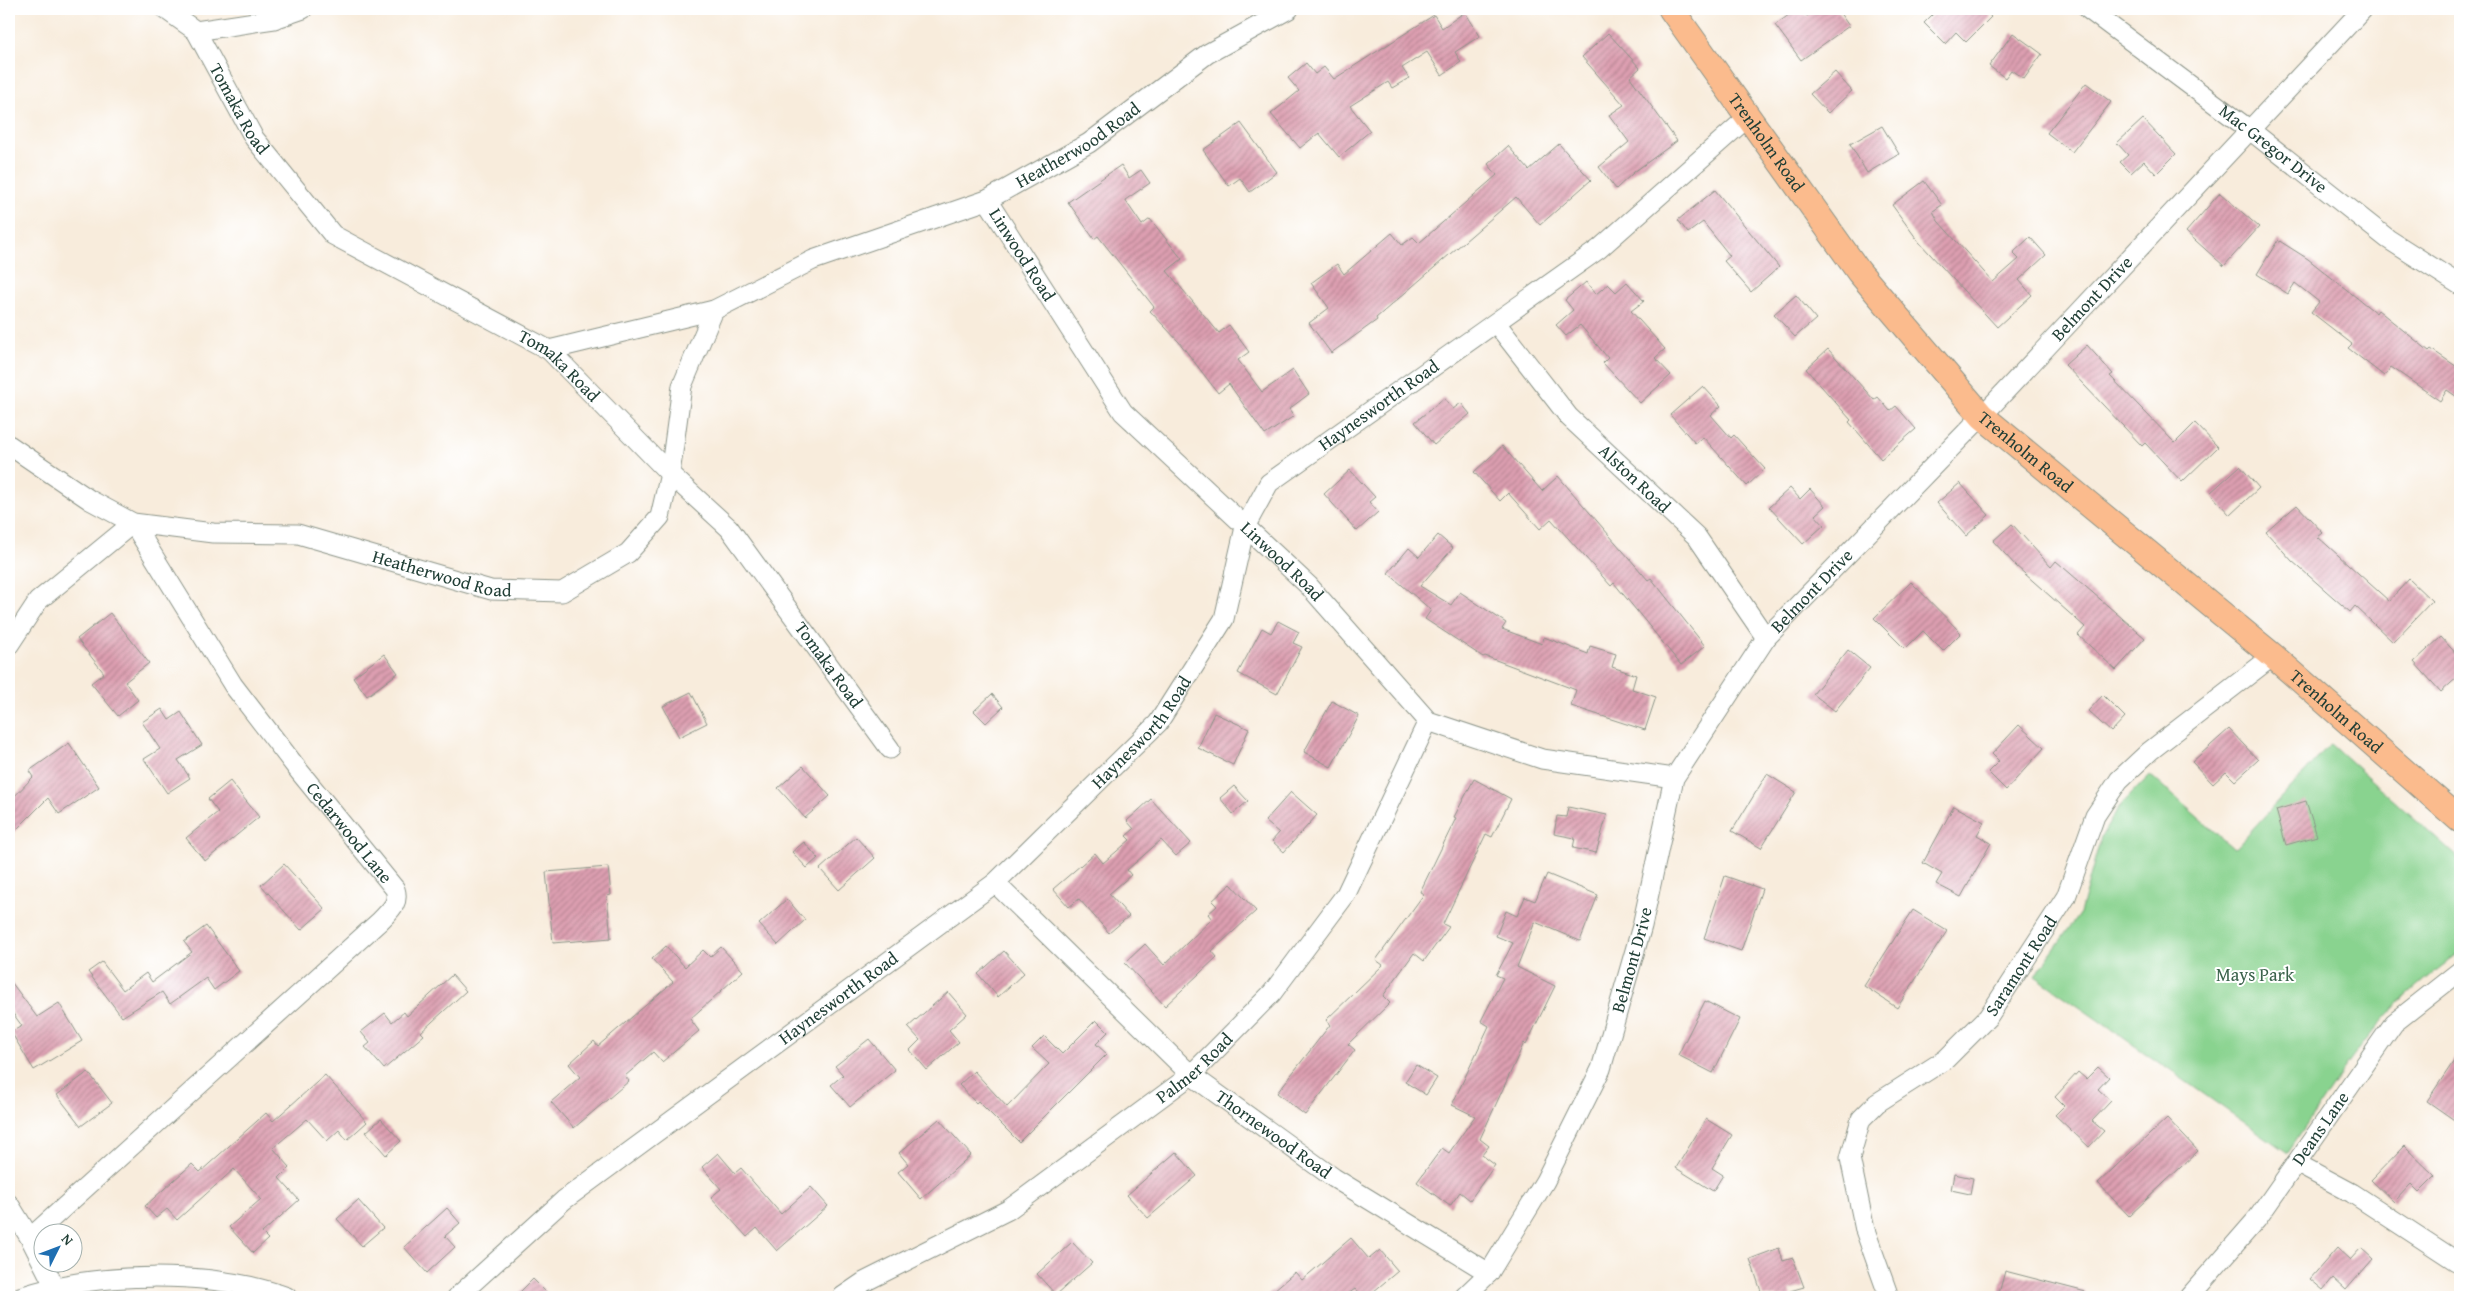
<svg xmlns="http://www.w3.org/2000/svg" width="2469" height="1306" font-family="'Gentium Book Plus',serif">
<defs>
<pattern id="building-hatch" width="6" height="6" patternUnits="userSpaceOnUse" patternTransform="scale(1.25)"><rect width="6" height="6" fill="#dd9fb1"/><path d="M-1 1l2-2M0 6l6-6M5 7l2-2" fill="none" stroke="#b38391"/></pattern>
</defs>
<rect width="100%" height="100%" fill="#fff"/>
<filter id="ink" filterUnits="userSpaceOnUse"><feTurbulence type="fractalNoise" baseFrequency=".02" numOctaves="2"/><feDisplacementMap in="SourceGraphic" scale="10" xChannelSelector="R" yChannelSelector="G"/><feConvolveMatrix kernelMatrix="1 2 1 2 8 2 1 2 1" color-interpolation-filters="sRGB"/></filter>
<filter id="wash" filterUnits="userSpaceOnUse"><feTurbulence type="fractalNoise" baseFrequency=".0096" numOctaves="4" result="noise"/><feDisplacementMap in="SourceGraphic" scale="20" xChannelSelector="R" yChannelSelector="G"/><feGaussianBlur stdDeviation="1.12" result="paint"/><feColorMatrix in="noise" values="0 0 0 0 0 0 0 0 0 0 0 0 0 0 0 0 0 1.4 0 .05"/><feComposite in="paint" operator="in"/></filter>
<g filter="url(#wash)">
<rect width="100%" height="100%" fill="#f8ecdc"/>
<path fill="#89d38f" stroke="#548862" d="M2331,744L2460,860V952C2431,974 2402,998 2378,1026C2344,1065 2317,1110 2288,1153L2035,976L2080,913L2101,837L2119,807L2150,775L2234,849Z"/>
<g id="blocks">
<g fill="url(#building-hatch)">
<polygon points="1797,9 1802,9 1807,16 1817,9 1837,9 1849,26 1801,60 1775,25"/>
<polygon points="1938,9 1983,9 1991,17 1966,42 1956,32 1945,44 1924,23"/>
<polygon points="1465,12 1480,36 1455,52 1461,62 1442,75 1427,52 1402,68 1409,78 1392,88 1388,82 1350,106 1370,131 1339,157 1319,133 1300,148 1271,114 1299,91 1288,78 1306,63 1315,74 1324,67 1334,79 1434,15 1442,28"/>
<polygon points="1608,33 1640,68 1630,77 1677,141 1634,172 1616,189 1599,167 1629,142 1609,115 1624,105 1582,57"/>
<polygon points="2013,33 2042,54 2024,79 2011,70 2005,78 1989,66"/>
<polygon points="1835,72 1852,91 1828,113 1810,94"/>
<polygon points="2086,83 2111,102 2072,152 2047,133"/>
<polygon points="2143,119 2176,154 2156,174 2144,161 2131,173 2120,162 2128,155 2117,143"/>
<polygon points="1241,123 1277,172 1250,192 1240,178 1229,186 1203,150"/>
<polygon points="1882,126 1899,154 1867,173 1850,144"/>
<polygon points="1559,144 1591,180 1540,225 1516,197 1376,318 1377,320 1331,353 1309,323 1329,308 1311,283 1337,264 1344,274 1392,233 1402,245 1413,237 1419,243 1497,175 1488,164 1508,146 1529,170"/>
<polygon points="1121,165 1129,178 1141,170 1150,183 1125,200 1142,225 1150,219 1182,259 1167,271 1219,333 1229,325 1249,352 1238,360 1262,392 1293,370 1309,394 1289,409 1294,416 1265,435 1229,384 1218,393 1179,342 1150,311 1154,307 1098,236 1094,239 1068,202"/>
<polygon points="1924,181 1942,205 1933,211 1938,221 1993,282 2019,259 2013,253 2030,237 2046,255 2019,280 2032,295 1997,327 1919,242 1892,205"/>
<polygon points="1715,190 1779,267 1751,292 1724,261 1730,256 1703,222 1688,233 1678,220"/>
<polygon points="2220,193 2259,227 2224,266 2186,232"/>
<polygon points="2278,240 2308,259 2376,313 2378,310 2429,351 2431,349 2460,369 2460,399 2447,390 2440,401 2391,367 2384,376 2348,348 2352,344 2311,312 2319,302 2295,283 2288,294 2257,274"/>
<polygon points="1586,282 1596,294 1608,284 1616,292 1627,282 1644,301 1631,311 1665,349 1655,358 1671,375 1640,403 1603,363 1608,358 1580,325 1566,336 1556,325 1573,310 1565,300"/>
<polygon points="1796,295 1816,319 1795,337 1774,314"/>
<polygon points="2087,345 2113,374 2110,376 2175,443 2195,423 2218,447 2182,482 2145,443 2142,446 2065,365"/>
<polygon points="1828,349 1874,400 1878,397 1890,411 1896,406 1916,429 1881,459 1849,422 1851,420 1806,369"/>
<polygon points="1703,386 1721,406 1711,415 1731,438 1734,435 1765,469 1747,486 1703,437 1695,443 1670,415"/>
<polygon points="1444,398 1453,409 1461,403 1470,414 1434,445 1415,422"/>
<polygon points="1502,446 1542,491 1558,476 1648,580 1651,578 1705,646 1681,665 1614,583 1611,586 1551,519 1540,529 1508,493 1500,501 1474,472"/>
<polygon points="2240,466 2259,488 2230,515 2210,493"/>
<polygon points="1350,470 1375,497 1369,502 1378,512 1357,531 1324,494"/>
<polygon points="1960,483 1989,515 1966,536 1937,503"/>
<polygon points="1790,488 1800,499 1810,489 1825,506 1815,515 1824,525 1803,544 1769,507"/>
<polygon points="2297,505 2323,533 2318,537 2389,601 2409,579 2432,601 2393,642 2355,606 2350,612 2292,561 2266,532"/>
<polygon points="2012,524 2051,567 2056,561 2145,638 2116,670 2078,635 2085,627 2016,566 1993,541"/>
<polygon points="1438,535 1453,548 1420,586 1451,605 1460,592 1506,623 1502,629 1542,644 1544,637 1588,654 1590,646 1616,654 1612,667 1636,675 1632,689 1656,697 1645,730 1571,706 1576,690 1485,656 1483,657 1425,619 1431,610 1388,573 1409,548 1419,557"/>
<polygon points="1911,582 1961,633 1943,651 1923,631 1905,649 1874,618"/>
<polygon points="110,613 149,663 125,682 138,700 118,716 91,683 104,673 77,639"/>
<polygon points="1278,621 1299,632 1293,643 1302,647 1277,694 1238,673 1262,628 1271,633"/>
<polygon points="2441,637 2460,658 2460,675 2441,692 2414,662"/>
<polygon points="1848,650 1870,668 1835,711 1813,694"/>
<polygon points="384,654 398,673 367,696 353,677"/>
<polygon points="691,692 707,723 679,737 663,706"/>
<polygon points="992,694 1003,707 986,723 974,711"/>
<polygon points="2103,695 2125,717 2111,732 2088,711"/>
<polygon points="1332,701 1359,716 1331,767 1304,752"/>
<polygon points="162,709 169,720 181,712 202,745 178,760 190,778 167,793 144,759 160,749 142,722"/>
<polygon points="1214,713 1249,729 1233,765 1198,748"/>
<polygon points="2019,725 2044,748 2006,790 1988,772 1999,761 1992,754"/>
<polygon points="2229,729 2258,760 2235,781 2226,772 2213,784 2192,762"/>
<polygon points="69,743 99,787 59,814 48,798 9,837 9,802 33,777 29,771"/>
<polygon points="803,766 830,796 805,818 778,788"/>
<polygon points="1767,774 1796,792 1761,848 1732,831"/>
<polygon points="1474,779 1511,799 1492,837 1486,834 1443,924 1449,927 1424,961 1414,953 1383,996 1390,1003 1348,1044 1355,1050 1305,1115 1277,1093 1330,1025 1326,1020 1383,965 1376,960 1424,894 1420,892 1456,818 1454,817"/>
<polygon points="230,781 259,817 205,861 186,838 218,812 208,799"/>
<polygon points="1234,786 1248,801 1233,814 1220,798"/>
<polygon points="1291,792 1317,815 1284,852 1272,841 1279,833 1265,821"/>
<polygon points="1151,799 1191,843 1176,856 1161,840 1127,870 1131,875 1109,894 1129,916 1109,933 1079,899 1069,907 1053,889 1095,853 1103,863 1130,840 1126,836 1134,829 1127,821"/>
<polygon points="2306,801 2317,836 2286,845 2276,810"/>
<polygon points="1954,806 1984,822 1977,835 1991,843 1961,897 1936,884 1942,874 1923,863"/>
<polygon points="1568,807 1607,815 1596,853 1573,848 1575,838 1554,834 1557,816 1566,817"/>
<polygon points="856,837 875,858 839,890 820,869"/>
<polygon points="804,842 818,858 807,868 792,852"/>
<polygon points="284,864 325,909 301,930 261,885"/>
<polygon points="608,867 611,895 607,896 611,938 553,943 546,872"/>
<polygon points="1547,874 1598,895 1580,941 1535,922 1517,967 1555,986 1526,1045 1524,1043 1480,1139 1489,1146 1482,1155 1495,1165 1470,1200 1460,1192 1450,1206 1417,1182 1442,1148 1449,1153 1475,1116 1452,1105 1489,1026 1481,1021 1503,978 1496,975 1513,943 1496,936 1506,911 1517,916 1525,897 1535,901"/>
<polygon points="1725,876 1762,889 1741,951 1704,938"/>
<polygon points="1231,884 1256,911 1212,951 1217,957 1165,1006 1125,963 1145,944 1164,965 1212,919 1208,914 1217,906 1212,901"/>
<polygon points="787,899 805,920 778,945 759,924"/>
<polygon points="1913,910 1947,931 1897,1008 1864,986"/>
<polygon points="206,926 239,971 214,990 206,978 170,1004 162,992 122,1017 88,972 102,962 123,990 146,973 152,982 192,952 184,942"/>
<polygon points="666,946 685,967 703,950 710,957 721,947 743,971 690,1019 699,1031 662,1062 653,1052 625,1076 629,1081 574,1128 551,1102 580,1077 569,1064 594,1041 598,1046 673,982 652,959"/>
<polygon points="1004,951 1024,973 998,997 978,974"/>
<polygon points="452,975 466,991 421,1032 424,1035 384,1069 365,1047 370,1043 361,1032 385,1013 392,1022 404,1012 407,1016"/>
<polygon points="9,979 37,1017 59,1003 82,1041 34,1070 11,1032 22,1026 9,1008"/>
<polygon points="948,992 967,1014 949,1030 959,1042 927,1070 910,1050 920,1040 908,1027"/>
<polygon points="1705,1001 1740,1019 1713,1073 1678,1055"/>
<polygon points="1096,1020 1108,1032 1096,1044 1107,1054 1019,1142 978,1101 976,1103 959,1085 974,1071 1007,1107 1049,1064 1032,1048 1044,1036 1062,1054"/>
<polygon points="869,1039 895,1070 850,1107 831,1085 843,1075 835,1066"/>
<polygon points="2460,1052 2460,1124 2427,1101"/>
<polygon points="1416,1065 1437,1078 1426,1095 1405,1082"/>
<polygon points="2098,1067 2109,1077 2098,1089 2111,1101 2092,1121 2104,1131 2089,1147 2055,1115 2064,1106 2055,1097 2078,1072 2086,1079"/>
<polygon points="88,1072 112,1103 81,1126 57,1095"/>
<polygon points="325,1075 367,1122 347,1140 339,1130 327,1141 307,1119 273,1148 290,1167 279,1178 299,1200 262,1233 268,1239 253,1253 229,1227 261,1199 234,1169 177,1220 167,1209 156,1218 145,1206 192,1164 200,1172 266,1113 273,1121"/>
<polygon points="2167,1118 2198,1151 2129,1216 2098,1183"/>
<polygon points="381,1119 401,1141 386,1155 366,1132"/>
<polygon points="939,1119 971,1155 921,1199 898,1172 908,1164 899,1153"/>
<polygon points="1706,1119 1732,1135 1712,1168 1723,1175 1713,1191 1676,1168"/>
<polygon points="2404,1146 2435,1176 2419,1192 2411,1184 2394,1202 2371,1180"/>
<polygon points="1176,1152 1197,1176 1148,1218 1127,1195"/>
<polygon points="718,1153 735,1173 741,1168 781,1214 811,1187 828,1206 777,1251 757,1228 747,1237 711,1197 721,1189 702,1167"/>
<polygon points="1954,1174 1973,1178 1970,1194 1951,1190"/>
<polygon points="358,1200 383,1228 362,1246 337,1219"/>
<polygon points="447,1208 460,1223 445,1236 455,1247 427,1273 404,1247"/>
<polygon points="1351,1238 1369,1259 1380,1250 1398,1271 1367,1297 1362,1297 1355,1289 1344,1297 1266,1297 1295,1272 1302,1280"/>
<polygon points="1072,1242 1092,1263 1056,1295 1037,1274"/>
<polygon points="1779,1248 1783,1261 1793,1258 1804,1287 1790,1291 1792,1297 1763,1297 1750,1259"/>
<polygon points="2337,1248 2350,1260 2361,1248 2373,1259 2346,1290 2333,1278 2323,1290 2310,1279"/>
<polygon points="2005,1271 2086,1292 2085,1297 1998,1297"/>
<polygon points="533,1279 551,1297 515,1297"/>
</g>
</g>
</g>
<g filter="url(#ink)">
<use href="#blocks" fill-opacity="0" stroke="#8c9488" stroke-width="1"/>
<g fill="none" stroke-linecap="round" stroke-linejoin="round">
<g stroke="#8c9488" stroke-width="21">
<g id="minor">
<polyline points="165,9 196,31 274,19 303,9"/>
<path id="s1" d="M2088,9L2250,130L2388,239L2460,285"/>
<path id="s2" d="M196,31L254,138L333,235L549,350L670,474L729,528L890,749"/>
<path id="s3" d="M987,200L1123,412L1309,586L1428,721L1542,759L1674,778"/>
<path id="s4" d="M1496,323L1569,417L1697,537L1766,638"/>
<path id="s5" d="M549,350L714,310L813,260L987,200L1089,143L1207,54L1289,9"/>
<path id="s6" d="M9,445L90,500L133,523L213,533L298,534L491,590L562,592L628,553L660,517L670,474L682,386L714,310"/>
<path id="s7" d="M9,645L38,601L133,523L233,685L299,771L395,889C400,904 389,911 380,921L30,1238"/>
<path id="s8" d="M995,883L1191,1075L1334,1178L1489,1273"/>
<polyline points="2296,1163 2352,1193 2456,1261"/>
<polyline points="9,1204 30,1238 60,1297"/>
<path d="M20,1297C95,1271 212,1270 287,1297"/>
<path id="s9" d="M457,1297L564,1200L995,883L1158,723L1224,619L1245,527L1269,483L1599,249L1748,117"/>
<path id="s10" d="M842,1297L864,1282L1008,1210L1191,1075L1272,993L1346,894L1428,721"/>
<path id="s11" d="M1464,1297L1489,1273L1545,1181L1601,1069L1642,926L1674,778L1766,638L1982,416L2363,9"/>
<path id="s12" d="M1889,1297L1865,1230L1850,1158L1861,1119L1877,1103L1946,1059L1988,1017L2066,897L2095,816L2119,780L2150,751L2273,656"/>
<path id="s13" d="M2189,1297L2257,1219L2394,1023L2460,971"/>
</g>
</g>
<g stroke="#8c9488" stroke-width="27">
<g id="major">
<path id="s14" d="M1671,9L1859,272L1982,416L2273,656L2460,820"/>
</g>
</g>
<use href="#minor" stroke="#fff" stroke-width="19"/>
<use href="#major" stroke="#fbbb8d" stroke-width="25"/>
</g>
</g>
<g text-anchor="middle" stroke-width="4" stroke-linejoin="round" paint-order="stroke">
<g font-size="18" fill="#1f3d34" stroke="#fff">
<text dy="6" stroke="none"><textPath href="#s2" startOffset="89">Tomaka Road</textPath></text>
<text dy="6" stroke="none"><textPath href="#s14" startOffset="164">Trenholm Road</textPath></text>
<text dy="6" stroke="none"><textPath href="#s5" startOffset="571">Heatherwood Road</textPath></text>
<text dy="6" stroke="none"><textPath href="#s1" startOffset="232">Mac Gregor Drive</textPath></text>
<text dy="6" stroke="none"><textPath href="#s3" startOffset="65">Linwood Road</textPath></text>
<text dy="6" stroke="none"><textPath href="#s11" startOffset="1206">Belmont Drive</textPath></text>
<text dy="6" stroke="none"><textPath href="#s2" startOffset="509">Tomaka Road</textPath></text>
<text dy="6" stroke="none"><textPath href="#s9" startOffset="1310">Haynesworth Road</textPath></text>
<text dy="6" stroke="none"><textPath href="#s14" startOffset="569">Trenholm Road</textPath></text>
<text dy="6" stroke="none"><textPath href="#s4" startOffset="209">Alston Road</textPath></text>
<text dy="6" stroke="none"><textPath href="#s3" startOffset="470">Linwood Road</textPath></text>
<text dy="6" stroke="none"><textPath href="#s6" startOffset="462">Heatherwood Road</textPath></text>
<text dy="6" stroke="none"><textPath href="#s11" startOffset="801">Belmont Drive</textPath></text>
<text dy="6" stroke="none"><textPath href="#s2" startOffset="914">Tomaka Road</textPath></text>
<text dy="6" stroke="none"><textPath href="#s14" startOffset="974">Trenholm Road</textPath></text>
<text dy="6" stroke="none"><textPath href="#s9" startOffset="890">Haynesworth Road</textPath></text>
<text dy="6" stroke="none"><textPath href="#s7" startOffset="554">Cedarwood Lane</textPath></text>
<text dy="6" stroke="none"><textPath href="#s11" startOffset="381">Belmont Drive</textPath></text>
<text dy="6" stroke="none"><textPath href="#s12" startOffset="410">Saramont Road</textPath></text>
<text dy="6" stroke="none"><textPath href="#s9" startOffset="485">Haynesworth Road</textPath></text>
<text dy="6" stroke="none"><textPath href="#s10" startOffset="422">Palmer Road</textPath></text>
<text dy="6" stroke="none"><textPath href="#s13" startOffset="214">Deans Lane</textPath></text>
<text dy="6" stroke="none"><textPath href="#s8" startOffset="376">Thornewood Road</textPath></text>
</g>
<g font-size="18" fill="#3a624b" stroke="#fff">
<text x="2255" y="981">Mays Park</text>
</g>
</g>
<rect width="2469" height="1306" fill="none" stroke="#fff" stroke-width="30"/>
<g transform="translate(58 1248) rotate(48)"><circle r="24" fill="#ffffff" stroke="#a5b1ae"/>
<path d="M0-4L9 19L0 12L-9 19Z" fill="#1f6fb2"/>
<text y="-8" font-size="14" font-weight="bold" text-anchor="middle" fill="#1f3d34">N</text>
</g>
</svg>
